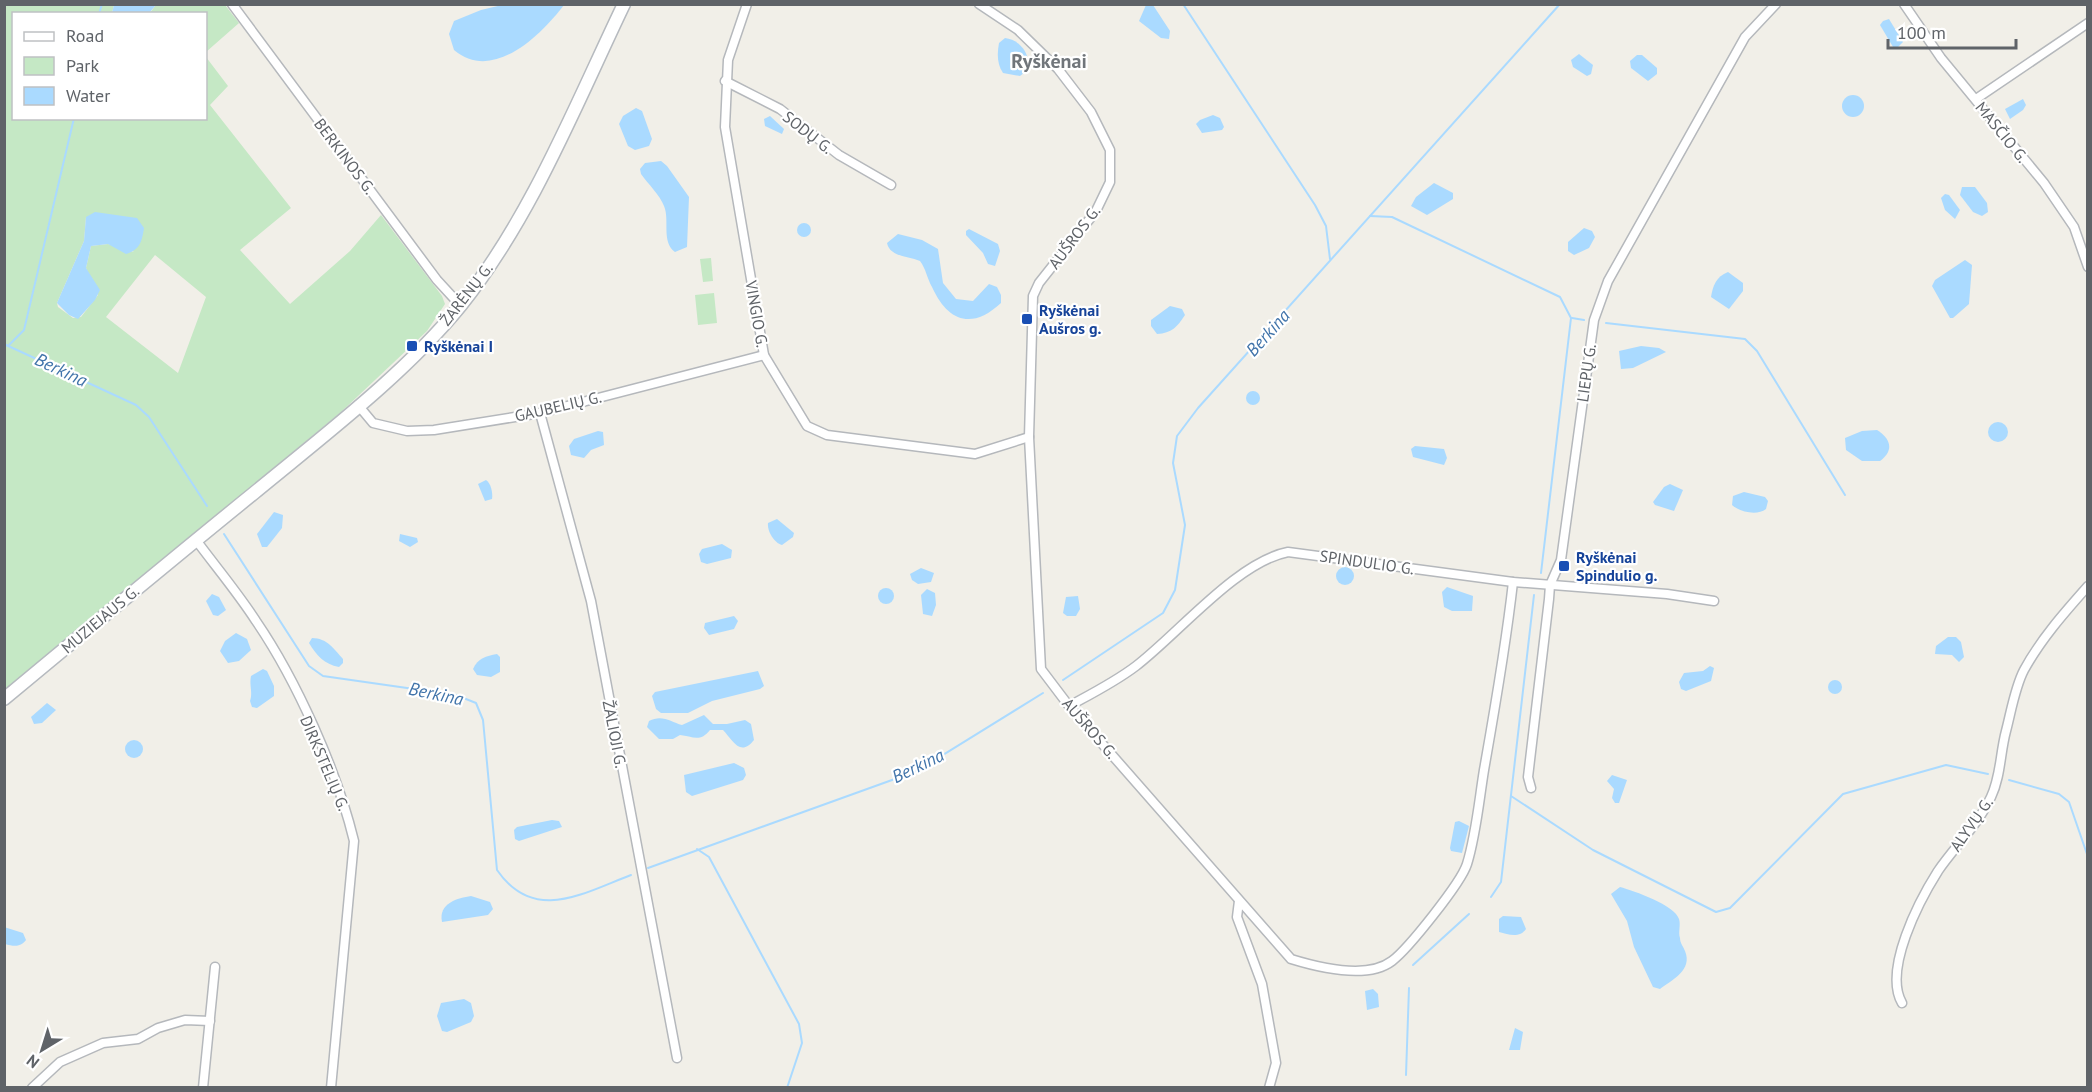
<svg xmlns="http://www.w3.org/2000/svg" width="2092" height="1092" font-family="'PT Sans',sans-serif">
<rect width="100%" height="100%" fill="#f1efe8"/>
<g fill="#c5e8c5" fill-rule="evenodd">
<path d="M5,5H114L112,13L14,14V118H206V57L228,86L210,105L291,208L240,250L290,304L350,251L381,215L442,296L445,304L427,331L340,413L5,691ZM86,217L134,252L108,244L91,246L86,268L98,295L81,317L73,318L58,307L57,303L84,241ZM155,255L206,297L178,373L106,317Z"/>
<polygon points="156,5 225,5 239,23 206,52 206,14 149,14"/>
<polygon points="711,258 713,281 703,282 700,259"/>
<polygon points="714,293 717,323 698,325 695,295"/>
</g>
<g fill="#aadaff">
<polygon points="114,5 114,4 156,5 149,13 112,13"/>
<path d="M502,5H564C541,35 493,83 454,50L449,34L454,21L481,10Z"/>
<polygon points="1146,5 1153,5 1170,31 1169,39 1161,38 1139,21"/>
<polygon points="1889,19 1903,42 1897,48 1893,47 1880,25 1883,21"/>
<path d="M1005,38C1024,40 1037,64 1020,76L1003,73C997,64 997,54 999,43Z"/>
<polygon points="1579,54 1593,65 1591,74 1587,76 1573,67 1571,60"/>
<polygon points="1637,55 1642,55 1657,68 1657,74 1648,81 1631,68 1630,61"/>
<circle cx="1853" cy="106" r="11"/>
<polygon points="2023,99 2026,105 2023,110 2010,119 2005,109"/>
<polygon points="636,108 642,111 652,139 649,146 635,150 628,146 619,124 623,116"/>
<polygon points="1213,115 1220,118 1224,127 1222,130 1202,133 1196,124 1200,120"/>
<polygon points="770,116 784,129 782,134 765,126 764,119"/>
<path d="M661,161L667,166L689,197L687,247L675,252C661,242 670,220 664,206C660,195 648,184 641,174L640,169L645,163Z"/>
<polygon points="1434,183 1453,193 1453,199 1427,215 1411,206 1416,197"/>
<polygon points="1962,187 1975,187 1987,203 1988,212 1982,216 1973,212 1960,195"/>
<polygon points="1945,194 1949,195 1960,210 1955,219 1945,210 1941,198"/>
<path d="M95,212L137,218L144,228C142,241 140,250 126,254L108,244L91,246L86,268L100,290L95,300L78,319L69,315L57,303L84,241L86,217Z"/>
<circle cx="804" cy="230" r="7"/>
<polygon points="1584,228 1592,231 1595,237 1589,248 1574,255 1568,251 1568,242"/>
<polygon points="969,229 998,244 1000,251 995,266 988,264 983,253 966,235 966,231"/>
<path d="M898,234L922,240L938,249L943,283L956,299L973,301L989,284L997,287L1001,295V303C972,330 948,322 932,287C927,278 926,269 920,261C908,256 890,257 887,243Z"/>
<polygon points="1965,260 1972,265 1969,304 1953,318 1950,318 1932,286 1935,280"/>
<path d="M1728,272L1743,283V291L1729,309L1711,297C1713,285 1716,277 1728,272Z"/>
<path d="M1170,306L1182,309L1185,315C1177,327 1172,333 1157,334L1151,326V320Z"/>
<polygon points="1641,346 1659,348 1666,352 1633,368 1621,369 1619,351"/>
<circle cx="1253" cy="398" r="7"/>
<circle cx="1998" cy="432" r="10"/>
<path d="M1877,430C1890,438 1895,450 1880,461H1862L1846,450L1845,438L1862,431Z"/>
<polygon points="598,431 603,432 604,445 591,450 584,458 571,455 569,446 574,439"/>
<polygon points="1415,446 1444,449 1447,458 1444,465 1413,457 1411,449"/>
<path d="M486,480C491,483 493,493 492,499L485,501L478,484Z"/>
<polygon points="1670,484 1683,490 1674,511 1655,505 1653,502 1664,487"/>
<path d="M1744,492L1765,497L1768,501L1766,509C1757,516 1740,512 1732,505L1733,496Z"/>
<polygon points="274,512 283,515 282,528 267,547 262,547 257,534"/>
<path d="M777,519L794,533L793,537L782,545C774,543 767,531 768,523Z"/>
<polygon points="400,534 417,538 418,542 410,547 399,541"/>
<polygon points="722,544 732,550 731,558 707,564 701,562 699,554 702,549"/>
<circle cx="1345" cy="576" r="9"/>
<polygon points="921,568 934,573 931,582 918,584 912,580 910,574"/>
<polygon points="1447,587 1473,596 1472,611 1452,611 1444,607 1442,592"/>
<circle cx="886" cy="596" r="8"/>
<polygon points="927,589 935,593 936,605 932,616 923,614 921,595"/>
<polygon points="212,594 219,597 226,610 218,616 213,615 206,601"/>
<polygon points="1078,596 1080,609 1076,616 1067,616 1063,613 1066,597"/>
<polygon points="734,616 738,621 734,629 709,635 704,628 705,623"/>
<polygon points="236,633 247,639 251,650 239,661 228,663 220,651 225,641"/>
<polygon points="1948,637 1956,637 1961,642 1964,657 1959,662 1952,655 1935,654 1936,646"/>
<path d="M312,638C327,638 334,649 343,659V663L339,667C324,664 317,656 309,643Z"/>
<path d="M497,654L500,657V672L491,677L477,675L473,669C478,658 486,656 497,654Z"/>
<polygon points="1710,666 1714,668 1711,681 1686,691 1681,689 1679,682 1684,673 1703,671"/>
<path d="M263,669L267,671L274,686V696L257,708L252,707L250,701C253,692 249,685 251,676Z"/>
<polygon points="758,671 764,686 760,689 712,701 688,713 661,713 656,709 652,696 655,692"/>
<circle cx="1835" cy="687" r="7"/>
<polygon points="47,703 56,710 42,723 34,724 31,717"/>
<path d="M704,715L713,724H727L745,720L751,724L754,740C740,758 732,739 723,730H710C700,743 692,736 680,735L673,739H659L647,727L649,721C662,714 671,722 682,725Z"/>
<circle cx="134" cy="749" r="9"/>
<polygon points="734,763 744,768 746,775 743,780 692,796 686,792 684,775"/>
<polygon points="1612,775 1627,780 1619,803 1615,803 1612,798 1614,789 1607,781"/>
<polygon points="552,820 559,821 562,827 519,841 515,839 514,830 517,827"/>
<polygon points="1459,821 1469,826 1462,853 1451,851 1450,848 1455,822"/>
<path d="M1620,887C1634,891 1675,905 1679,919C1681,925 1678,932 1680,938C1680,943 1683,946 1685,951C1693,970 1672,980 1660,989L1653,987L1634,947L1627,921L1611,894Z"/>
<path d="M471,896L490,902L493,909L488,915L442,922C438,903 458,898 471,896Z"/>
<path d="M1503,916L1521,917L1526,929C1520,938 1509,935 1499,932V919Z"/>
<path d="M4,927L23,933L26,940C20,948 13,946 5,944Z"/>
<polygon points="1373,989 1378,994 1379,1007 1367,1010 1365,991"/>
<polygon points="464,999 471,1003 474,1016 471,1022 447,1032 442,1031 437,1016 441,1003"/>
<polygon points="1515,1028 1523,1032 1520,1050 1509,1050"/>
</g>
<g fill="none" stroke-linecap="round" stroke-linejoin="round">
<g stroke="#aadaff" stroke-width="2">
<polyline points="1183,4 1315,205 1326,226 1330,259"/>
<polyline points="99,14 102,4"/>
<polyline points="1370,216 1392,217 1560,297 1571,318 1541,573"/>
<polyline points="1572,318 1584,320"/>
<polyline points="1606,323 1745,339 1757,351 1845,495"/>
<polyline points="4,344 136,405 149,417 207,506"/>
<polyline points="8,346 24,330 74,118"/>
<path d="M224,534L309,666L323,676L456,695L476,703L483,720L497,870C534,924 583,893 631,875"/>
<polyline points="1063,680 1163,613 1175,590 1185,525 1173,463 1177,436 1198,408 1560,4"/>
<polyline points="2009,780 2059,794 2069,802 2088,857"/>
<polyline points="1511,796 1593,850 1716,912 1730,908 1843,794 1946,765 1988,774"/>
<polyline points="697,849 709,857 799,1024 802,1043 787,1088"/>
<polyline points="648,868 917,771 1043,693"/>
<polyline points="1491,897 1501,882 1534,595"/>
<polyline points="1413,965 1469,914"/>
<polyline points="1406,1075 1409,988"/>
</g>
<g stroke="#b5b8bc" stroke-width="11">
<g id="minor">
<polyline points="232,4 437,280 460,305"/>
<polyline points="747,4 728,60 725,127 764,355 807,426 827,435 975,454 1029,437"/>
<path d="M979,4L1018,30L1058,69L1091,112L1110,150V182L1096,211L1039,283L1033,296L1029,437L1041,669L1069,706L1291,959C1317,967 1367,980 1392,961C1408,949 1461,883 1467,864C1476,835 1479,801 1484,770C1495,708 1506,645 1513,582"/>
<polyline points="1904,4 1941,58 2044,183 2074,227 2088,267"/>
<polyline points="725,81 780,109 839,155 891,185"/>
<polyline points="1976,99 2088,23"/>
<polyline points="358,405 373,423 407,431 434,430 540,413 764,355"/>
<polyline points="540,413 591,601 677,1058"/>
<path d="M196,540C216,567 238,593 256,621C297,681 337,771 354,841L331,1088"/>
<path d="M1069,706C1093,693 1115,682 1136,666C1179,633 1237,562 1288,552L1513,582L1667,594L1714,601"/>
<polyline points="1531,788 1528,777 1549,599 1550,585 1561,560 1594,320 1608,281 1745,37 1776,4"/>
<polyline points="1239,901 1237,917 1262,984 1276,1063 1269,1088"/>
<path d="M1902,1003C1883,970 1919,901 1938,871C1955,846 1978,825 1991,797C2001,776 2000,753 2006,731C2011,712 2015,687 2024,670C2041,639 2064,613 2088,586"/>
<polyline points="32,1088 60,1062 103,1043 138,1039 158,1028 185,1020 210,1021"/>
<polyline points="203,1088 215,967"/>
</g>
</g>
<g stroke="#b6babf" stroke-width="15">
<path id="secondary" d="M4,699C87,630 170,561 254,493C323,436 405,374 461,305C532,216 575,106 624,4"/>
</g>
<use href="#minor" stroke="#fff" stroke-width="8"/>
<use href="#secondary" stroke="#fff" stroke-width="12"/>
</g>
<g fill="#1a4fb4" stroke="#fff" stroke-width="2">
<rect x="1021" y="313" width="12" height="12" rx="3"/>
<rect x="406" y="340" width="12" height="12" rx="3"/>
<rect x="1558" y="560" width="12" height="12" rx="3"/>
</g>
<g text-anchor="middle" stroke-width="4.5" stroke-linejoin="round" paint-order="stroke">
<g font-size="16" fill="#5f6368" stroke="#fff">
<text transform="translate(808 132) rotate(38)" y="6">SODŲ G.</text>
<text transform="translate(2002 132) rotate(51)" y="6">MASČIO G.</text>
<text transform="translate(345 156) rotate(53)" y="6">BERKINOS G.</text>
<text transform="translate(1074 237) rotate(-53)" y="6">AUŠROS G.</text>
<text transform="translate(466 294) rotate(-52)" y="6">ŽARĖNŲ G.</text>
<text transform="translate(757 314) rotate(80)" y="6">VINGIO G.</text>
<text transform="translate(1586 373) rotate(-82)" y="6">LIEPŲ G.</text>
<text transform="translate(558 406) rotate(-13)" y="6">GAUBELIŲ G.</text>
<text transform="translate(1367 562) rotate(8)" y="6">SPINDULIO G.</text>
<text transform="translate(100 619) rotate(-40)" y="6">MUZIEJAUS G.</text>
<text transform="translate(1090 728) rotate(49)" y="6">AUŠROS G.</text>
<text transform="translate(615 734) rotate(79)" y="6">ŽALIOJI G.</text>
<text transform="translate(325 763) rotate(67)" y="6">DIRKSTELIŲ G.</text>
<text transform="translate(1971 824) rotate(-55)" y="6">ALYVŲ G.</text>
</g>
<g font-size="16" font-weight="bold" fill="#164399" stroke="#fff" text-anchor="start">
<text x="1039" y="316">Ryškėnai<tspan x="1039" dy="18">Aušros g.</tspan></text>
<text x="424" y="352">Ryškėnai I</text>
<text x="1576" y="563">Ryškėnai<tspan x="1576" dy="18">Spindulio g.</tspan></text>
</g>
<g font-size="18" font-style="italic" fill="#4174aa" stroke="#fff">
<text transform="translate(1268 333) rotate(-48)" y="6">Berkina</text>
<text transform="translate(61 370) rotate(25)" y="6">Berkina</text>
<text transform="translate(436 694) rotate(12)" y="6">Berkina</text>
<text transform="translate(918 766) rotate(-26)" y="6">Berkina</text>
</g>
<g font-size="20" font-weight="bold" fill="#70757a" stroke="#fff">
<text x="1049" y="68">Ryškėnai</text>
</g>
</g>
<rect width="2092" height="1092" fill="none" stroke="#5f6368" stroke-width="12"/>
<rect x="12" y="12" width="195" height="108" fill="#ffffff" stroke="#bfc1c3" stroke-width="1.5"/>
<rect x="24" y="32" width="30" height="9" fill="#ffffff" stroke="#bfc1c3" stroke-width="1.5"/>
<text x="66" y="42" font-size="18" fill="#5f6368">Road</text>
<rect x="24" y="57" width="30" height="18" fill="#c5e8c5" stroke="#bfc1c3" stroke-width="1.5"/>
<text x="66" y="72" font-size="18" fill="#5f6368">Park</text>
<rect x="24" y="87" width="30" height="18" fill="#aadaff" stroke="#bfc1c3" stroke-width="1.5"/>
<text x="66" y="102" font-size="18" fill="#5f6368">Water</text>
<g transform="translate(42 1050) rotate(218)" stroke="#ffffff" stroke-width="4.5" paint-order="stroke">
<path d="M0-4.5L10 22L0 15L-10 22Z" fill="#5f6368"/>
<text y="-9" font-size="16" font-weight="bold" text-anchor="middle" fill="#5f6368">N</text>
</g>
<path d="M1888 39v9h128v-9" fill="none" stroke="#5f6368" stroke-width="3"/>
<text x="1897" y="39" font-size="18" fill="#5f6368" stroke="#ffffff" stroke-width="4.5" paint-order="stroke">100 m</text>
</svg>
